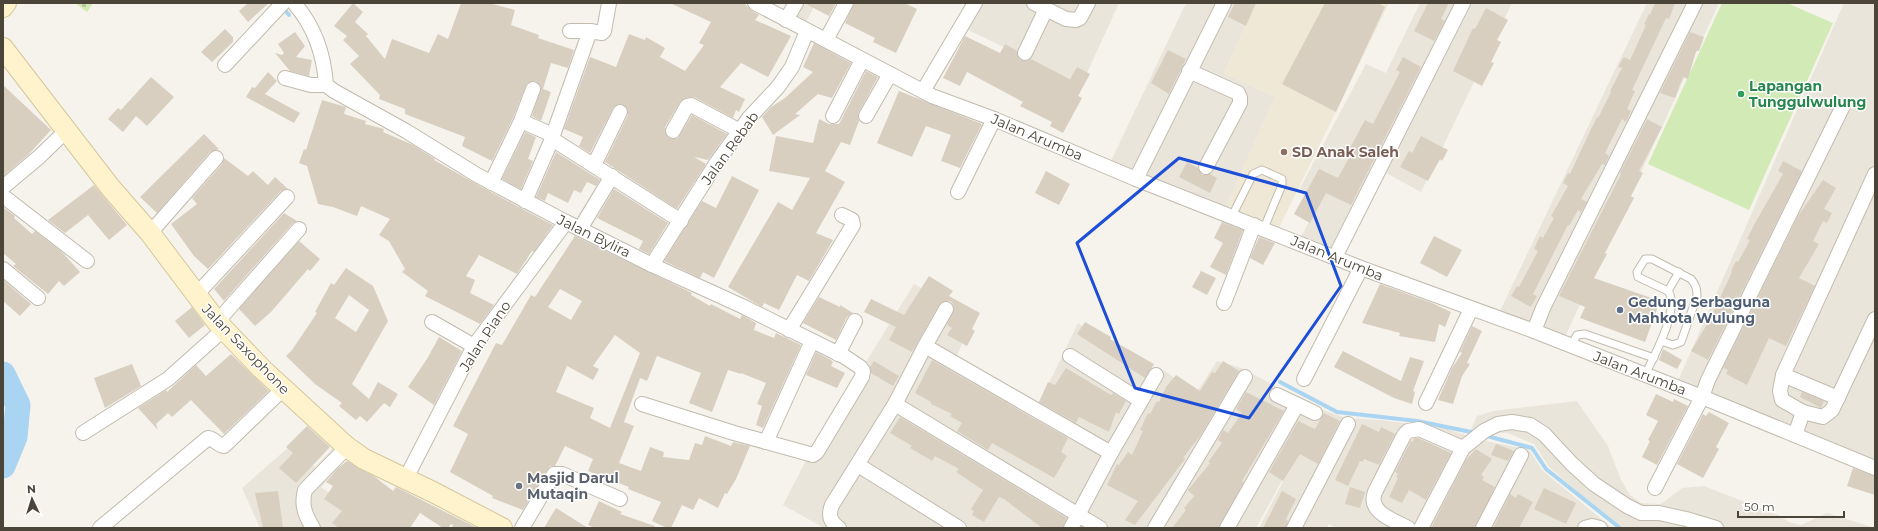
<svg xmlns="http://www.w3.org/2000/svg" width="1878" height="531" font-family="Montserrat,sans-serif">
<defs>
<pattern id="cemetery-stones" width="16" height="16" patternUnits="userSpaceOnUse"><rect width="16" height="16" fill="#d2eab5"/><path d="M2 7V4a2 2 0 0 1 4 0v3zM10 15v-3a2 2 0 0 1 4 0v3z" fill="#b6ca9c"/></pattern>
</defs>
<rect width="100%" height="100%" fill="#f6f3ec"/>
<g fill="#eae5da">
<polygon points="789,3 816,3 805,24 784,12"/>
<polygon points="966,3 1119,3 1082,84 968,30 933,91 921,84 968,5"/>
<polygon points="1186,3 1256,3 1224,73 1275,97 1226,207 1111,161"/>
<polygon points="1420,3 1512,3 1421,192 1386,173 1343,255 1301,237 1321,199 1300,188 1366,64 1386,73"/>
<polygon points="1647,3 1719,3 1565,337 1499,313"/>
<polygon points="1844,3 1875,3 1875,460 1678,381"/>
<polygon points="914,284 975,318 956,357 1039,404 1078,323 1155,370 1165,371 1189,389 1193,398 1217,361 1239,367 1321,409 1345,418 1380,420 1444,428 1468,436 1477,416 1493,411 1577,401 1608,446 1621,480 1630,495 1641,503 1661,504 1682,488 1704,486 1778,515 1789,522 1801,525 1827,513 1875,528 1624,528 1595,507 1549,467 1534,444 1507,433 1491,433 1486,441 1529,450 1543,471 1612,528 1336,528 1329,524 1327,528 1259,528 1306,437 1256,528 824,528 783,505 811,451"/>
<polygon points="336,445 349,456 321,487 341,502 398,528 260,528 242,488 290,446 315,467"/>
</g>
<polygon fill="#efe8d6" points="1256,3 1389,3 1279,228 1226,207 1275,97 1224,73"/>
<polygon fill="#d2eab5" points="1722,3 1787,3 1833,23 1749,210 1648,164"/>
<polygon fill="url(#cemetery-stones)" points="75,3 93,3 87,12"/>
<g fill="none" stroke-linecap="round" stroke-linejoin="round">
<g stroke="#a9d4f2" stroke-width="4">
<polyline points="283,8 289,15"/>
<polyline points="1280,382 1337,412 1417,421 1476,433"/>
<polyline points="1483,435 1532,448 1546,469 1620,528"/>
</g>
<polyline stroke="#a9d4f2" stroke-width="25" points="3,374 18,405 15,437 3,466"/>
</g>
<g fill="#d8cfc1" fill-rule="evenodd">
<polygon points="248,3 269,3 248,22 239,11"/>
<polygon points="353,3 363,12 355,22 368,34 366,36 385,59 392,39 429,53 438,34 448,39 461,3 489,3 515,10 511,25 539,35 538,38 574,50 568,68 551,63 543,89 551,92 541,121 532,116 541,87 536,81 527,83 513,118 492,161 462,146 465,137 405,114 405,109 379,99 380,95 350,64 359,56 343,40 347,36 334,26"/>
<polygon points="670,3 744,3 751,10 759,15 755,20 791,36 768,77 741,63 720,87 745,99 739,112 736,110 733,118 694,97 685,98 680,102 665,127 666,135 669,138 674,139 678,138 692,115 727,134 708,160 694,157 706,164 677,209 605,162 628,115 627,108 624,105 619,104 613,108 590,153 579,146 583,137 564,129 590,57 616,67 629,34 645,40 646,37 665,48 660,57 685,71 704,45 699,43 711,22"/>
<polygon points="804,3 836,3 829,16"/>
<polygon points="854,3 904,3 917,9 896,53 873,42 875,38 845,23"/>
<polygon points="1235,3 1256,3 1246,26 1228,17"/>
<polygon points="1325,3 1378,3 1385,7 1336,112 1282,84"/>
<polygon points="1428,3 1449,3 1441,19 1445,21 1434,41 1414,31"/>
<polygon points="1655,3 1675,3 1669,19 1666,18 1632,90 1635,91 1627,109 1631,111 1626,122 1622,119 1605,153 1609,156 1605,165 1602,164 1581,199 1587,202 1581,212 1578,210 1569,226 1568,225 1533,294 1537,296 1531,307 1511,296 1517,286 1519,287 1538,251 1534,249 1540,236 1543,238 1554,218 1551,216 1568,186 1563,183 1568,173 1570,174 1592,127 1597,117 1598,118 1611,92 1610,91 1622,68 1618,67 1624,57 1630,60 1646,25 1644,24 1649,14 1650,15"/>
<polygon points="1486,8 1508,20 1497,40 1501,42 1491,62 1494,63 1482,86 1453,71 1473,28 1475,29"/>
<polygon points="225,29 233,37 233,42 212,62 201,52"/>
<polygon points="295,32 305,46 296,57 312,60 309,76 290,71 275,53 282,55 284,53 278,44"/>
<polygon points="1690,32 1704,37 1699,51 1696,51 1688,79 1683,77 1675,98 1660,93"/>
<polygon points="965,36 1000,53 1005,44 1017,51 1018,57 1021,60 1026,61 1031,59 1070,79 1077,67 1090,74 1078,96 1082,98 1063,133 1050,126 1052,122 1020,106 1023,102 967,72 960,86 943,78"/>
<polygon points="814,43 851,63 832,98 818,94 795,114 800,115 773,135 762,117 771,107 785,98 813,72 803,67"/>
<polygon points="1168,50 1186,59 1169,94 1151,83"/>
<polygon points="1403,57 1421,67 1351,205 1326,193 1310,223 1294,214 1319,169 1338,178 1353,150 1350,148 1365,120 1373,124 1400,72 1396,70"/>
<polygon points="866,71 878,77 859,112 858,116 859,121 850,145 841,142 825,171 845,182 816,233 833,240 809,281 797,275 779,310 764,303 762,307 728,287 778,202 792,210 810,178 769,171 776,136 813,143 819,119 829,124 839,124"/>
<polygon points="268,72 277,81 265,94 300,113 294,123 246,97 252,87 255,88"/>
<polygon points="151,77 174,97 147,126 136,116 123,132 108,119 118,108 121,110"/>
<polygon points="3,85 51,130 28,155 3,176"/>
<polygon points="899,91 982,124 960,168 941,161 951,135 926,126 912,157 877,143"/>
<polygon points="322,100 346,107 344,114 366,121 365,124 384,129 383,132 413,145 435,159 434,160 487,190 553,225 534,252 532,251 517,274 479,255 466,276 475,280 470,293 494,305 480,324 425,296 428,291 402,272 405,269 389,241 379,235 390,219 361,206 357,216 333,207 318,204 307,166 299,163 304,149 306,150"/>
<polygon points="1647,119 1662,127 1639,171 1643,173 1631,196 1634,198 1605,253 1607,254 1594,278 1660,301 1645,342 1580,318 1585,307 1559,296 1621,174 1620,173"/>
<polygon points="525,132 536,137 528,159 533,161 521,189 502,179"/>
<polygon points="204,134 219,149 210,152 157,213 140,197"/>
<polygon points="1421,136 1448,150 1442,161 1440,159 1428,181 1400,167 1409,151 1412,153"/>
<polygon points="556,152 600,180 596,186 587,182 581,193 574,190 568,203 548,193 545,201 536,197"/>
<polygon points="224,158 248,176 253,171 268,185 275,177 288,189 281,191 208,269 194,256 171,224 197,204 192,198 222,164"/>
<polygon points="1783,161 1802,171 1708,360 1691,351 1709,321 1732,272 1731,271 1736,261 1738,262 1750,240 1747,239 1754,225 1783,174 1778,171"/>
<polygon points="1187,162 1198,168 1202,175 1210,174 1217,178 1210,193 1179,177"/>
<polygon points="1046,171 1070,184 1059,205 1035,193"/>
<polygon points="732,176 759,190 714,278 703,272 700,278 664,261 702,201 716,208"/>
<polygon points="1823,180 1836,188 1824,209 1832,213 1827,223 1823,221 1813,241 1819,244 1799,278 1815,286 1786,346 1769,338 1747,385 1726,374 1728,370 1723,368 1798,216"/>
<polygon points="94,185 127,225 109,240 88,215 65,233 48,220"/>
<polygon points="614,189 668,223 649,254 639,249 643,241 597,218"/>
<polygon points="3,207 15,216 14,218 32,234 35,231 62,252 80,272 64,286 59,281 48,294 13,266 16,264 3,253"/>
<polygon points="284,213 297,221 293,223 224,301 214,289"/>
<polygon points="1222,222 1243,230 1226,275 1210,267 1223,243 1214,238"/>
<path d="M575,236L692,293L691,295L710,306L711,304L740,319L742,315L756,323L754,330L774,338L776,333L801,345L763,428L756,425L762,406L757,404L766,383L741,373V374L728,370L712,412L689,403L701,373L657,356L647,381L640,378L624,422L634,426L619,463L641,471L650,447L664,452L663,457L689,460L695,443L702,445L705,436L731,446L733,442L750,446L736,479L727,494L725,493L718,508L699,498L693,510L682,505L671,528H667L652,521L661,502L628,489L629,487L588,471L593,459L565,446L555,466H550L547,470L523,510L492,498L493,496L450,472L468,434L453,426L496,343L502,345L531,295L535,297ZM560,289L582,301L571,320L548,307ZM615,335L640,353L610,428L590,418L594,408L556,392L567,366L593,380L599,369L593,366Z"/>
<polygon points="1434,236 1462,250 1447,277 1420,263"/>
<polygon points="1259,237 1275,243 1263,265 1250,258"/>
<polygon points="299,241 320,259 310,271 308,269 271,312 255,326 239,309"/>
<path d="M346,268L373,286L388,321L352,384L369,399L378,382L398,394L390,407L384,403L367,422L360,416L356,420L339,406L342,403L315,384L286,356L292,350L317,313L315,312L331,283L334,285ZM349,295L369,310L356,332L335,318Z"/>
<polygon points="1201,271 1216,278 1207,295 1192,287"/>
<polygon points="929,276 953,291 949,296 980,313 972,329 975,331 967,346 947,335 952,328 947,325 954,309 953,304 950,301 942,302 939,305 912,352 889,340 896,327 864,312 871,299 904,315"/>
<polygon points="3,280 31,304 20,316 3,301"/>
<polygon points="1380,284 1432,303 1451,312 1445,327 1439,324 1435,342 1399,336 1400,333 1362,323"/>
<polygon points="819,297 840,307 840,305 853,313 847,317 836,340 803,323"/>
<polygon points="192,307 205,325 189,338 175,321"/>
<polygon points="1085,322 1111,337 1110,339 1154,364 1145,378 1077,334"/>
<polygon points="1472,326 1482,331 1467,363 1470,364 1462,376 1453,404 1438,400 1452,368 1462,353 1460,352"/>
<polygon points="439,337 462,351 434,405 408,387 427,359"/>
<polygon points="1663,349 1682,360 1677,369 1659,360"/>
<polygon points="1343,351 1401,381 1410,357 1424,361 1413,391 1415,392 1412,404 1394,398 1334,367"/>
<polygon points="816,352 831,360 833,362 831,366 845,373 837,388 806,375"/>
<polygon points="231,354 269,391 224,434 191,400 172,417 168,413 156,424 158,430 138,408 166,390 167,392 196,365 206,376"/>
<polygon points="932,360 1068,438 1061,452 1067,456 1054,478 992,443 988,450 957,431 962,423 950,416 952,414 931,404 931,402 915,393"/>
<polygon points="874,361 899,376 893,386 871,373 870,367"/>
<polygon points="1223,361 1239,371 1200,436 1183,458 1185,459 1135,525 1125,520 1138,501 1107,485 1117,464 1119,465 1128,452 1132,455 1143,431 1140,430 1148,413 1150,414 1157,401 1159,402 1166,387 1176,375 1200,391 1212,372 1215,373"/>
<polygon points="132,364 141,386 105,408 94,378"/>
<polygon points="1066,368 1111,395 1113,393 1126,401 1119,414 1116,412 1109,432 1079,417 1076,423 1039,402 1048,382 1055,385"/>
<polygon points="1246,392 1284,411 1242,481 1244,482 1219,528 1172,528 1186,510 1184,508 1194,496 1188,490 1210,463 1208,462 1222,443 1218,440 1223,430 1228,433 1242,413 1236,409"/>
<polygon points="1802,392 1824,401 1821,408 1800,397"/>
<polygon points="1656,394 1673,402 1674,399 1688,406 1657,465 1642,457 1650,441 1648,440 1658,421 1646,415"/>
<polygon points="1709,412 1729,423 1716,447 1719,449 1703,478 1677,464 1703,414 1706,416"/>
<polygon points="1324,413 1340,421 1318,464 1300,454 1283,481 1269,472 1298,421 1315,429"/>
<polygon points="900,417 1067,518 1063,528 1042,528 1004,499 999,497 984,522 972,515 974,511 971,509 983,490 956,472 959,469 935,456 932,461 910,448 912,446 890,433"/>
<polygon points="1362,424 1379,432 1381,427 1395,434 1379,465 1364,459 1363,462 1360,461 1348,486 1335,480"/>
<polygon points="307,426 330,447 296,483 279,468 293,453 286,447"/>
<polygon points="1414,438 1418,438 1451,453 1426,500 1409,490 1402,503 1389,497 1398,478 1396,477 1398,474 1395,472 1411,441 1413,442"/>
<polygon points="1496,444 1514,451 1508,461 1491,455"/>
<polygon points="1476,449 1492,459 1481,475 1484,477 1482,480 1495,487 1475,528 1431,528 1466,460"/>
<polygon points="347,461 375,477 393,491 396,487 477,528 452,528 453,525 451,524 448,528 443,528 420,513 410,528 339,528 332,523 342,511 324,499 333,486 326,482 338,468"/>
<polygon points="1853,468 1875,476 1875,495 1847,486"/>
<polygon points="1350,487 1365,492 1360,508 1345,504"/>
<polygon points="1544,488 1576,503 1566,524 1534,509"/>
<polygon points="278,491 283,528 263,528 255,493"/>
<polygon points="1282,491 1296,499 1286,519 1288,521 1286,528 1263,528"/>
<polygon points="1510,494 1516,498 1518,494 1533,502 1519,528 1493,528"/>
<polygon points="599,501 622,512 620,514 655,526 655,528 595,528 588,525"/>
<polygon points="556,508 588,528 544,528"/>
</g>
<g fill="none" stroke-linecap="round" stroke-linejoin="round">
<g stroke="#c2bbae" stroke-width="9">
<g id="lane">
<polyline points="1232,216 1253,174 1262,170 1282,179 1282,185 1264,228"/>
<polyline points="1668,291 1679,272"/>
<polyline points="1571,346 1577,335 1585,334 1654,358"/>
<path d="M1645,375C1653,358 1681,308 1668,291L1638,277L1637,272L1645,259H1652L1691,279C1696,285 1697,289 1697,296L1681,342L1673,345L1661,341"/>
</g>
</g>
<g stroke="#c2bbae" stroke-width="16">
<g id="street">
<path d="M294,3C315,27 324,54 326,85L334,91L406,131L477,175L566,222L652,265L742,306L845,357L860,367L863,371L862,377L817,452L813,455L734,433L642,404"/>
<polyline points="755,3 932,96 994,119 1136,179 1361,268 1534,331 1702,397 1875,468"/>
<polyline points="1034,3 1066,19 1076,20 1080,18 1088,3"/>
<polyline points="786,20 796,3"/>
<polyline points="570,31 590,31"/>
<polyline points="826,40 846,3"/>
<polyline points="1025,53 1046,9"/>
<polyline points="225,65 283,3"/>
<polyline points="1189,71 1238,93 1240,98 1240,103 1206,167"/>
<polyline points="285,78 311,85 326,85"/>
<polyline points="923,91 975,3"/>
<polyline points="833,116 862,60"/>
<polyline points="866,116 890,74"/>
<polyline points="521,121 553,135 552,139 681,221"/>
<polyline points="673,131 687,106 691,105 740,131"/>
<polyline points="553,135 590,31 602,33 604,31 609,3"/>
<polyline points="594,165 620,112"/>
<polyline points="1136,179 1224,3"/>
<polyline points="491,183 521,121 533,89"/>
<polyline points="3,187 39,157 66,131"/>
<polyline points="958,192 994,119"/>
<polyline points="3,196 87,261"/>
<polyline points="525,201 552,139"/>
<polyline points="580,229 612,176"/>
<polyline points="150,233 216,158"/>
<polyline points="1335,257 1463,3"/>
<polyline points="652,265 717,162 749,118 778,87 792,67 807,31"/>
<polyline points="3,269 38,298"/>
<polyline points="196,295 287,197"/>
<polyline points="1224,303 1254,225"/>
<polyline points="217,322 299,229"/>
<polyline points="432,322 474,346"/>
<polyline points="789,330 853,225 852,220 842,215"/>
<polyline points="1534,331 1543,308 1695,3"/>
<polyline points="925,346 946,309"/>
<polyline points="838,354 855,321"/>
<polyline points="1070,356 1140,400"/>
<polyline points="1783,375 1838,398"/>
<polyline points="1304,379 1361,268"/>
<polyline points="1277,395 1315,413"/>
<polyline points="1426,403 1471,309"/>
<polyline points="895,404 1100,528"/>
<polyline points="1803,412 1823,417 1832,410 1875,319"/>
<polyline points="83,433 168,379 224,329"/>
<polyline points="1795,435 1803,412 1782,400 1780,391 1783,375 1875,174"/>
<polyline points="766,442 812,341"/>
<polyline points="858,465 959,528"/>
<polyline points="406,478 474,346 566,222"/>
<polyline points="1655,488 1702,397 1708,380 1843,106"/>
<path d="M100,528L208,438C215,439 217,445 224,446L283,389"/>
<path d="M313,528C305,515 301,505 305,490L347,447"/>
<polyline points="522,528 554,474 562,474 620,499"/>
<path d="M839,528C830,522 828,515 832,505L895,404L925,346L1111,453"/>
<polyline points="1071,528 1111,453 1156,375"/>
<polyline points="1155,528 1245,377"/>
<polyline points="1227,528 1297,405"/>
<polyline points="1294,528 1348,424"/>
<path d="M1408,528C1393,520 1367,512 1375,492L1404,435L1408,431L1419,429L1463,448"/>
<polyline points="1421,528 1463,448 1484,431 1498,424 1512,422 1530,425 1544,434 1572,464 1594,484 1627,506 1641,513 1659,513 1686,519 1716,528"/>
<polyline points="1483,528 1521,455"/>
<polyline points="1585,528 1592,526 1600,528"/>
</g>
</g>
<g stroke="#d6c79b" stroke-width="22">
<g id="secondary">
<polyline points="3,7 6,3"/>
<polyline points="3,48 110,187 150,233 217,322 262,369 347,447 364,459 433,492 502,528"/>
</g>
</g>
<use href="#lane" stroke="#fff" stroke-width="7"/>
<use href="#street" stroke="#fff" stroke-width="14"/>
<use href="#secondary" stroke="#fff3cd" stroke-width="20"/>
</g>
<path fill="none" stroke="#1d4ed8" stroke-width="3" stroke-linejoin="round" d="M1179,158L1306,193L1341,286L1249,418L1135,388L1077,243Z"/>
<circle fill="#2e9e5b" stroke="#fff" stroke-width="1.5" cx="1741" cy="94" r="4"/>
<circle fill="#8d6e63" stroke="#fff" stroke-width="1.5" cx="1284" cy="152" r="4"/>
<circle fill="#5c6f8a" stroke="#fff" stroke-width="1.5" cx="1620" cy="310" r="4"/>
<circle fill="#6b7280" stroke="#fff" stroke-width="1.5" cx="519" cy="486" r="4"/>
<g text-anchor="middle" stroke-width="3" stroke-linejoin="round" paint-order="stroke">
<g font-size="14" font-weight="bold" fill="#27864d" stroke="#fff" text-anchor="start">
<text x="1749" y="91">Lapangan<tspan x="1749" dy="16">Tunggulwulung</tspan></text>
</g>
<g font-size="14" fill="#4b4439" stroke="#fff">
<text transform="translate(1037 137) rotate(23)" y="5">Jalan Arumba</text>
<text transform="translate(730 148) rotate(-54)" y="5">Jalan Rebab</text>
<text transform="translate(594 236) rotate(26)" y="5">Jalan Bylira</text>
<text transform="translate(1337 258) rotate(22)" y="5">Jalan Arumba</text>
<text transform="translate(485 336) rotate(-57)" y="5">Jalan Piano</text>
<text transform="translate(246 349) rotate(46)" y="5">Jalan Saxophone</text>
<text transform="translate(1640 373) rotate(21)" y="5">Jalan Arumba</text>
</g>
<g font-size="14" font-weight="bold" fill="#785e54" stroke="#fff" text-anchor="start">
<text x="1292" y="157">SD Anak Saleh</text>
</g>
<g font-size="14" font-weight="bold" fill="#4e5e75" stroke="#fff" text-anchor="start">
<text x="1628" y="307">Gedung Serbaguna<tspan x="1628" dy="16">Mahkota Wulung</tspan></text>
</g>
<g font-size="14" font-weight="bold" fill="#5b616d" stroke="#fff" text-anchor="start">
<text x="527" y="483">Masjid Darul<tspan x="527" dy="16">Mutaqin</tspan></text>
</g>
</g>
<rect width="1878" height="531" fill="none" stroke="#4b4439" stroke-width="8"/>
<g transform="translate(32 499) rotate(356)" stroke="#ffffff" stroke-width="3" paint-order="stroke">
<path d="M0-3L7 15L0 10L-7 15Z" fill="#4b4439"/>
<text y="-6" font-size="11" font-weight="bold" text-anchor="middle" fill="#4b4439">N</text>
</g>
<path d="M1738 511v6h106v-6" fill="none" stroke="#4b4439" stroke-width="2"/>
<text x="1744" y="511" font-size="12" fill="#4b4439" stroke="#ffffff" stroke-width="3" paint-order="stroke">50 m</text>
</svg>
